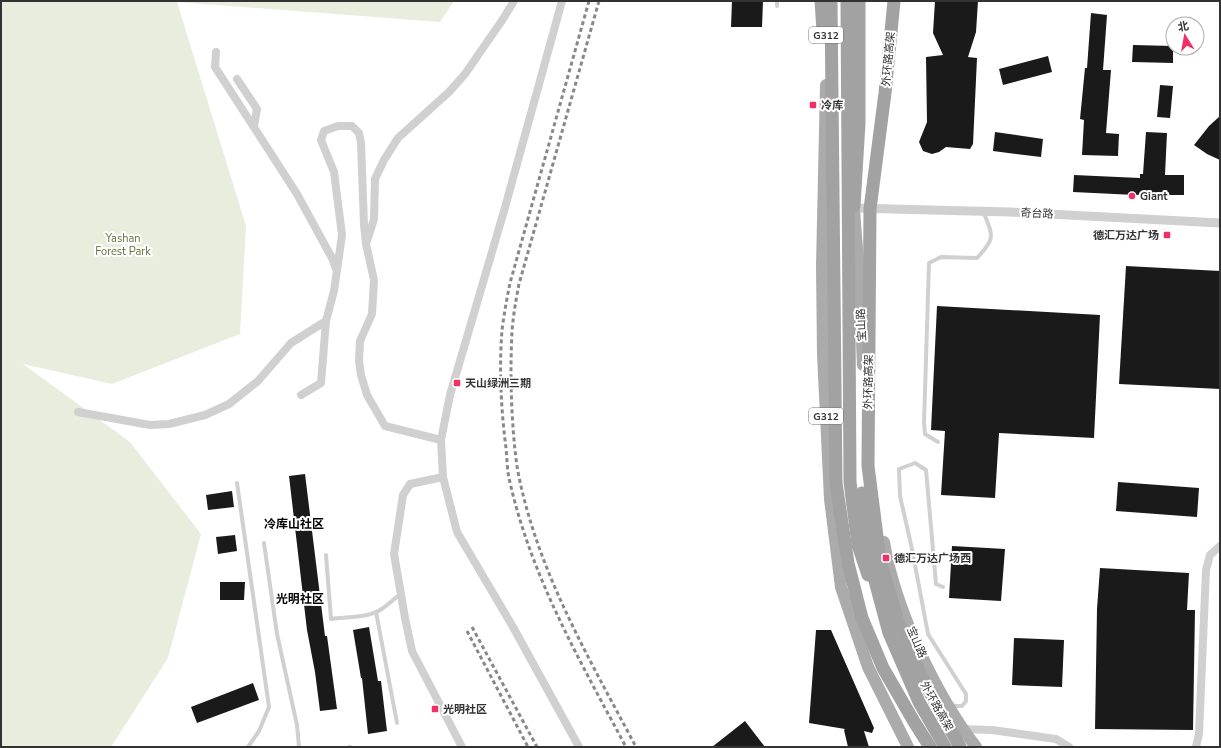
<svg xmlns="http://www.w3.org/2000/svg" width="1221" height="748" font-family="'Nunito Sans','Noto Sans SC',sans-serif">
<rect width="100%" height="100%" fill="#fff"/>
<polygon fill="#e9edde" points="1,1 454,1 440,22 177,2 246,226 240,334 112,384 23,364 130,442 201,534 168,658 111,747 1,747"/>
<g fill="#1a1a1a">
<polygon points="732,1 763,1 762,27 731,27"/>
<polygon points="935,1 978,1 976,32 968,57 977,58 973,144 970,149 946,147 939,152 932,154 923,151 919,142 927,122 926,57 943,55 933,33"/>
<polygon points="1091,13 1107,15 1103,70 1111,70 1106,133 1119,134 1118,156 1082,155 1084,120 1080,119 1085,68 1087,68"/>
<polygon points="1133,45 1173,46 1173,63 1132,62"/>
<polygon points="1048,56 1052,72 1003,85 999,69"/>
<polygon points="1160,85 1173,86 1170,118 1157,117"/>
<polygon points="1220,116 1220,160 1207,154 1194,145 1209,126"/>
<polygon points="995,132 1043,139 1041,157 993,151"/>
<polygon points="1146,132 1167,133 1165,175 1184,175 1184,195 1135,195 1073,192 1074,175 1140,178 1140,174 1143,174"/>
<polygon points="1126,266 1220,271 1220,389 1119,384"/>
<polygon points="937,306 1100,315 1094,438 999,433 995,498 941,495 945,431 931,430"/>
<polygon points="305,474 325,636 327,636 337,709 320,711 315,672 307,630 289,476"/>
<polygon points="1118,482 1199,488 1197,517 1116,511"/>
<polygon points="232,491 234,507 208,510 206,495"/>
<polygon points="235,535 237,551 218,554 216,537"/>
<polygon points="952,546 1005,549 1001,601 949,598"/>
<polygon points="1100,568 1189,573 1187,610 1195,610 1193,730 1095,729 1097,609"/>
<polygon points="220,582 245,582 244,600 220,600"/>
<polygon points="369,627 378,681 381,681 387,731 368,734 362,678 361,678 353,630"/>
<polygon points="816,630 831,630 874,728 872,733 864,731 869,747 848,747 844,730 845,729 809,723"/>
<polygon points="1014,638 1064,640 1062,687 1012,685"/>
<polygon points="253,683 259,700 197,723 191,707"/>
<polygon points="745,721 765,747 712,747"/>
</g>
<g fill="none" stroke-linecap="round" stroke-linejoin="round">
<g stroke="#d0d0d0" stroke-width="4">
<polyline points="777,6 777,1"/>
<path d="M938,442L925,434L924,423L929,263L941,257L977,258C996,238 993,236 983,211"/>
<polyline points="237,483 269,707 259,731 248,747"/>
<polyline points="264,543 277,634 297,725 299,747"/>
<path d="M326,555L331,619C347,617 367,618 380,610C388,605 394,599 400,594"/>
<polyline points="943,587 936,584 926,470 915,463 899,469 900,496 912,549 928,634 966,694 966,701 962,706 955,706 951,704"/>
<polyline points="376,612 397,723"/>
<polyline points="349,747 350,747"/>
</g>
<g stroke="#d0d0d0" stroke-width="8">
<polyline points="562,1 504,211 450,395 441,440 443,477 457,532 513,627 579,747"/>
<polyline points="216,52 215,67 297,194 332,258 336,269"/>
<polyline points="237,79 257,109 254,126"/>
<polyline points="367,241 374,219 375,179 384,160 398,138 449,92 465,74 503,19 514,1"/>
<polyline points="301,395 321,383 326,321 334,291 342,235 334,172 321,140 324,131 338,126 352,126 359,133 361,143 364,225 366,244 374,280 372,314 360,341 359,361 361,375 367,395 385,426 441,440"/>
<polyline points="78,412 150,425 169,424 205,415 229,404 258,381 291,343 326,321"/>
<polyline points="443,477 410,484 403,495 394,554 405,618 412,651 462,747"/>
<polyline points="962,729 992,730 1056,739 1069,747"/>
<polyline points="1196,747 1199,734 1206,570 1210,555 1220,546"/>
</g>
<polyline stroke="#d0d0d0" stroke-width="9" points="853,208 1010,212 1220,223"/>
<g stroke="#ababab" stroke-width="12">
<polyline points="826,85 822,266 823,354 830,499 841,587 868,667 908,747"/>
<polyline points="854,210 859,275 863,365"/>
<path d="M884,542C895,609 935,693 976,747"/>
</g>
<g stroke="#a2a2a2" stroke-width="13">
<polyline points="821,1 823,31"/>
<polyline points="831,1 836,483 848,563 862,618 883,668 913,720 930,747"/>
<polyline points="854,206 859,123 859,1"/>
<polyline points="858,545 868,575"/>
</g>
<g stroke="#888" stroke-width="3" stroke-dasharray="4 3" stroke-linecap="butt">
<path d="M589,1L510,283C507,298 504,314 502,330C499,369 501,410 506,448C507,458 507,469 509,478C530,575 580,661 626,747"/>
<path d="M599,1L519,284C516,300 513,316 512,332C510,371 511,411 515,450C516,459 517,468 519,477C539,574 590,660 636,747"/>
<polyline points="472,627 537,747"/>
<polyline points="467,631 528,747"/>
</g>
<g stroke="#a2a2a2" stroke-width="13">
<polyline points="847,1 850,482 858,545"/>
<polyline points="894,1 885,93 870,209 868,466 880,560 898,622 921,676 960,747"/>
<polyline points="862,493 870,562 889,633 919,702 945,747"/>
</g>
</g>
<g fill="#f02f64" stroke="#fff" stroke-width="1.5">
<rect x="809" y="101" width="8" height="8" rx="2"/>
<circle cx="1132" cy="196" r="4"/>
<rect x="1163" y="231" width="8" height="8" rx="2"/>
<rect x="453" y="379" width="8" height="8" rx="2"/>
<rect x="882" y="554" width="8" height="8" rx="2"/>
<rect x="431" y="705" width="8" height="8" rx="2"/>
</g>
<g text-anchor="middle" stroke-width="4" stroke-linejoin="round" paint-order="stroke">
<g fill="#fff" stroke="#707070" stroke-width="1">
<rect x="809" y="27" width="34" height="16" rx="3"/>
<rect x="809" y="408" width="34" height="16" rx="3"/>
</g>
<g font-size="10" font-weight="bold" fill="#333">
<text x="826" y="39">G312</text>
<text x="826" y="420">G312</text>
</g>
<g font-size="11" fill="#333" stroke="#fff">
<text transform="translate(888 59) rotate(-85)" y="4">外环路高架</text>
<text transform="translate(1037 213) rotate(3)" y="4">奇台路</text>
<text transform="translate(861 325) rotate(-93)" y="4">宝山路</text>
<text transform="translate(868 382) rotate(-89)" y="4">外环路高架</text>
<text transform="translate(917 642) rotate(66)" y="4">宝山路</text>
<text transform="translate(937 706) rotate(61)" y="4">外环路高架</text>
</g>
<g font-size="11" font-weight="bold" fill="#333" stroke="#fff" text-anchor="start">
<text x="821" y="109">冷库</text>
<text x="1140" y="200">Giant</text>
<text x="1159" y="239" text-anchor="end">德汇万达广场</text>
<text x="465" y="387">天山绿洲三期</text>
<text x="894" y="562">德汇万达广场西</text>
<text x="443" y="713">光明社区</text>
</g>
<g font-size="11" fill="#61723c" stroke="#fff">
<text x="123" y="242">Yashan<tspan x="123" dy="13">Forest Park</tspan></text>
</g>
<g font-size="12" font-weight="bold" fill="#000" stroke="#fff">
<text x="294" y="528">冷库山社区</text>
<text x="300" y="603">光明社区</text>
</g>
</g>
<rect width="1221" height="748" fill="none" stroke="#333333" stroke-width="4"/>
<g transform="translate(1185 36) rotate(349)"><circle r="19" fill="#ffffff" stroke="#adadad"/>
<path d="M0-3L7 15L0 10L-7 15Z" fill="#f02f64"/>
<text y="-6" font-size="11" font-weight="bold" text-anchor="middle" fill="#333333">北</text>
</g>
</svg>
